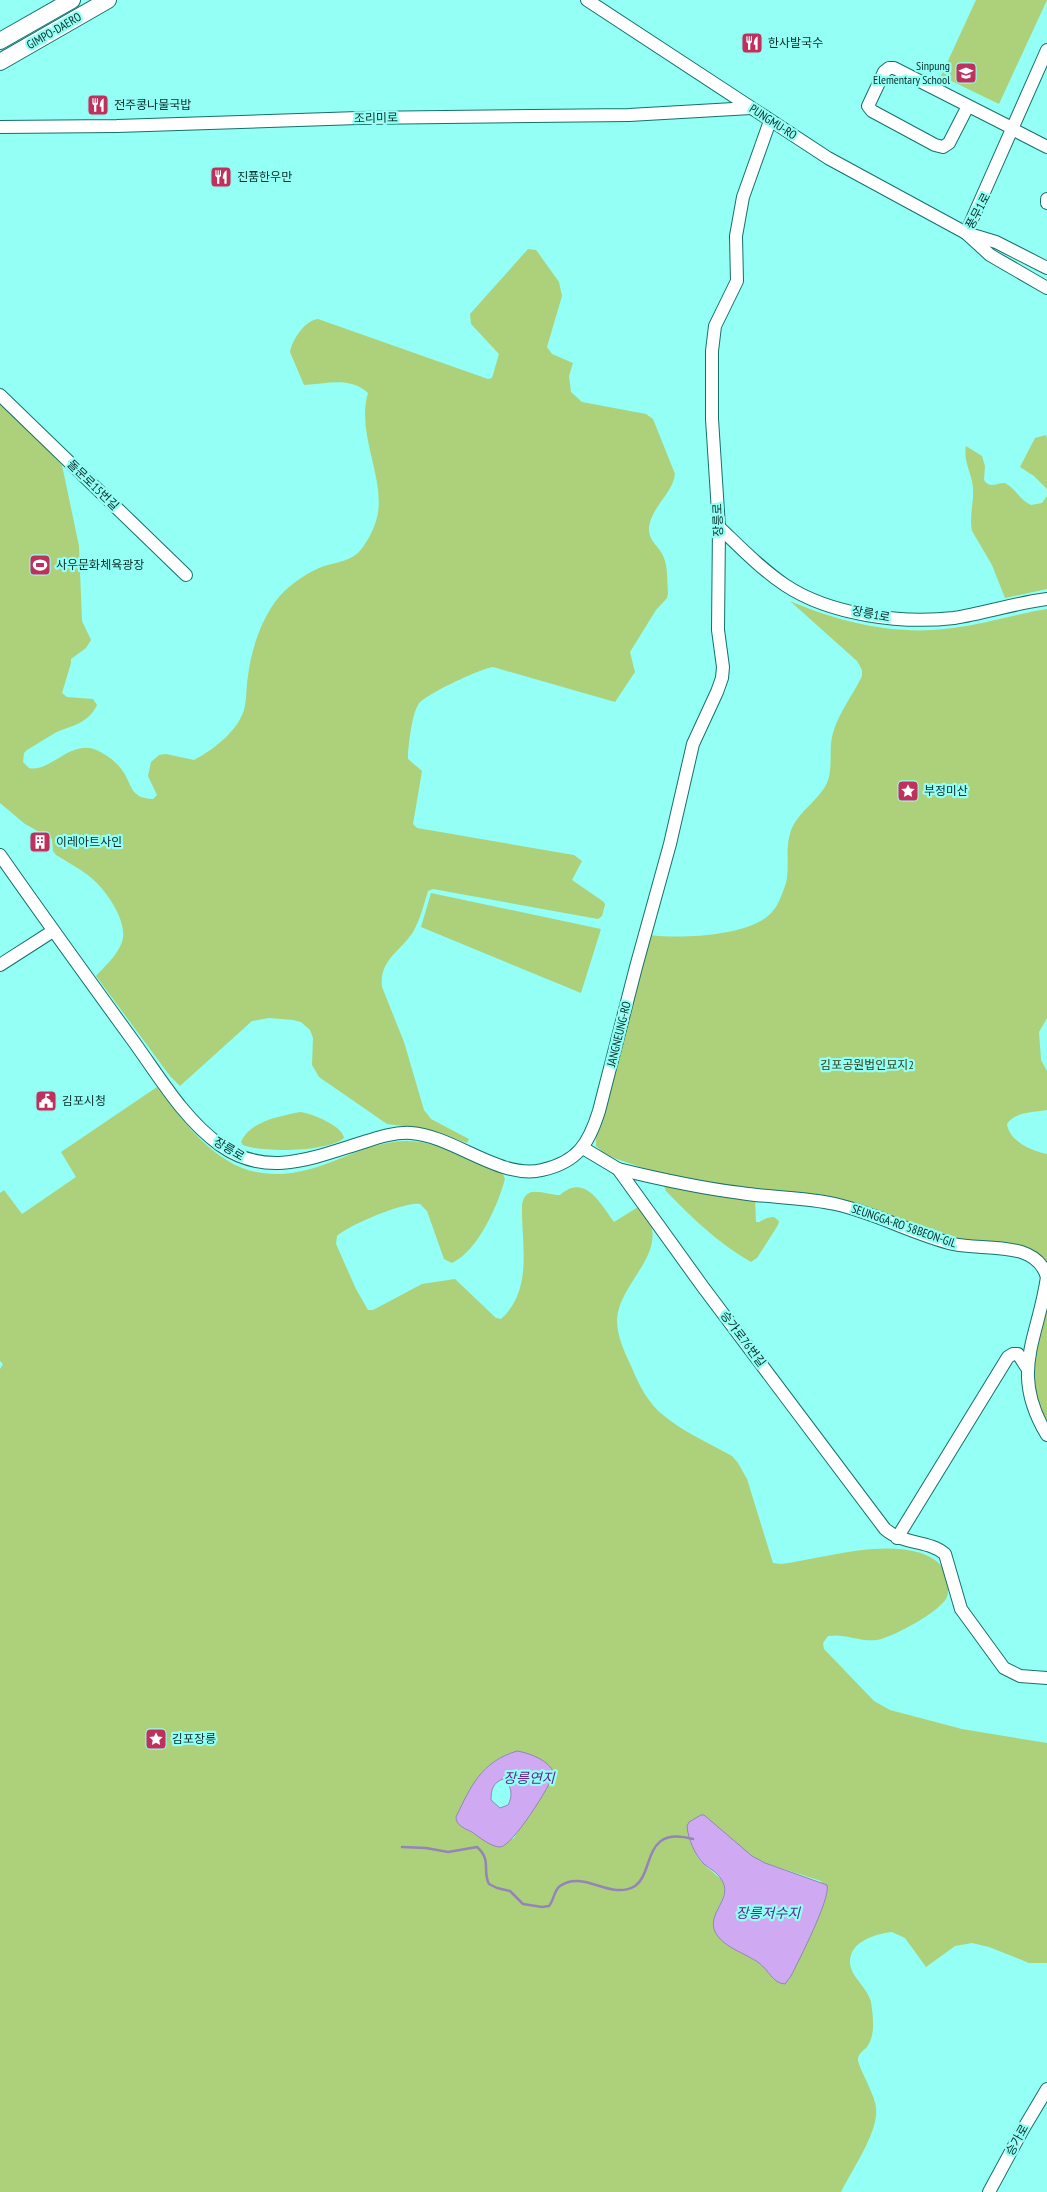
<svg xmlns="http://www.w3.org/2000/svg" width="1047" height="2192" font-family="'PT Sans Narrow','Noto Sans KR',sans-serif">
<rect width="100%" height="100%" fill="#93fff5"/>
<g fill="#acd17a" fill-rule="evenodd">
<polygon points="976,0 1047,0 999,104 941,76"/>
<path d="M528,249L536,250L539,254L559,282L562,296L547,347L552,354L573,363L569,376L571,392L582,402L646,414L653,419L675,474C673,493 652,506 649,527C648,542 660,546 664,558C668,568 667,582 668,593L667,598L656,610L630,652L635,672L615,702L493,667C482,668 423,695 418,705C412,715 409,741 408,754V759L422,771L413,824L417,828L423,829L574,855L582,861L572,880L604,902L605,905L602,916L598,919L433,889L428,891C424,904 420,920 413,932C400,952 379,960 382,987L404,1042L424,1110L431,1119L469,1139L467,1143L427,1129L387,1124L319,1077L312,1065L313,1038L310,1030L301,1022L293,1020L269,1018L252,1021L180,1086L170,1076L96,976C105,966 117,956 122,942C129,922 105,888 89,876C79,868 67,862 56,855L53,851L52,839L25,824L0,803V403L62,465L79,546L82,621L91,640L86,648L71,659V663L62,693L67,697L93,699L97,705C88,724 72,725 55,733C46,738 37,744 27,750L24,753L23,762L29,768C49,773 69,741 94,749C104,753 116,761 122,770C133,785 129,798 153,799L157,795L148,776L151,762L159,755L166,754L194,760C213,750 237,732 244,710C247,699 246,687 248,676C251,651 260,623 275,602C285,588 303,575 319,568C331,563 348,562 358,553C365,546 372,533 375,524C390,484 355,437 368,393C350,376 326,384 304,385L290,352C292,340 305,320 318,319L488,379L492,378L499,354L471,324L470,314Z"/>
<polygon points="1046,435 1047,439 1047,489 1034,476 1020,467 1035,438"/>
<path d="M966,446L982,456L985,466L984,480C990,489 996,483 1005,483C1016,489 1020,500 1031,505L1042,503L1047,496V589L1005,598L992,565L972,531C969,517 974,502 973,488C972,473 963,462 966,446Z"/>
<path d="M790,601C841,623 897,636 953,628C985,624 1016,614 1047,609V1018L1039,1032L1041,1060L1047,1071V1110C1035,1112 1014,1112 1007,1124C1009,1141 1032,1151 1047,1154V1264L1038,1254L1027,1247L950,1239L820,1195L729,1186L655,1172L614,1158L604,1153L596,1146V1135L650,935C681,939 744,936 768,916C778,908 782,894 786,883C790,867 785,850 790,834C795,814 816,803 826,785C834,770 828,750 833,733C839,712 853,695 862,676V670L857,661Z"/>
<polygon points="431,893 601,929 581,993 421,927"/>
<path d="M157,1087C205,1150 241,1195 326,1164C352,1154 379,1141 406,1141C440,1141 472,1160 503,1174L505,1179C498,1205 478,1251 452,1263L444,1259L427,1211L420,1204C405,1201 347,1226 337,1236L336,1244L356,1289L368,1310H373L422,1284L455,1279L496,1318L501,1319C534,1289 521,1243 522,1205C525,1183 545,1195 560,1195C585,1173 600,1203 614,1222L638,1207C643,1213 650,1220 652,1229C658,1260 618,1288 617,1320C617,1337 625,1353 632,1368C639,1385 648,1403 663,1415C683,1432 709,1443 732,1456L738,1463L747,1479L773,1563L781,1564C824,1558 879,1540 921,1553C934,1558 943,1563 946,1578C948,1584 949,1591 947,1597C940,1612 893,1637 877,1640C860,1642 844,1633 828,1636L823,1643L824,1649L874,1701L890,1710L962,1729L1047,1743V1963H1029L989,1947L972,1943L955,1946L926,1967L905,1938L892,1932C879,1933 855,1940 851,1955C845,1974 867,1985 871,2002C873,2017 876,2034 867,2047C864,2050 858,2054 858,2059C857,2063 870,2087 872,2094C875,2101 877,2108 876,2116C873,2140 852,2170 841,2192H0V1369L3,1364L0,1361V1193L4,1190L22,1214L76,1177L61,1152ZM517,1751L553,1777L514,1838L496,1846L459,1824L456,1817C472,1786 480,1762 517,1751ZM704,1815L752,1856L765,1863L821,1881L827,1892L818,1917L788,1981L773,1979L764,1967L752,1958L716,1912C735,1877 719,1882 699,1859C693,1851 691,1839 688,1830Z"/>
<path d="M300,1112C311,1113 343,1126 344,1138C327,1152 263,1153 243,1145L241,1142C250,1121 281,1116 300,1112Z"/>
<path d="M666,1184L755,1200L756,1222H759L767,1218L774,1217L779,1221L778,1225L757,1258L751,1262C719,1244 691,1217 666,1191L664,1186Z"/>
<polygon points="1047,1302 1047,1426 1034,1389 1035,1349"/>
</g>
<g fill="#cfaaf3" stroke="#9484b7" fill-rule="evenodd">
<path d="M517,1751C529,1753 549,1760 554,1773C551,1785 512,1847 500,1847C491,1847 479,1837 472,1832C466,1829 456,1826 456,1817C471,1786 481,1762 517,1751ZM503,1779C512,1785 513,1796 508,1805L500,1808L491,1800C491,1789 493,1783 503,1779Z"/>
<path d="M701,1815H704L752,1856L765,1863L827,1885C831,1898 799,1960 791,1976L785,1984C772,1983 769,1970 759,1963C746,1953 720,1947 714,1929C709,1911 734,1897 721,1879C717,1872 710,1869 704,1864C695,1855 688,1839 687,1826L689,1822Z"/>
</g>
<g fill="none" stroke-linecap="round" stroke-linejoin="round">
<path stroke="#9484b7" stroke-width="2.5" d="M402,1847L426,1848L448,1852L477,1847C492,1860 482,1871 489,1884L497,1888L510,1891L523,1904L542,1907L549,1906C554,1900 554,1890 560,1886C584,1869 610,1901 635,1886C655,1872 642,1825 693,1839"/>
<g stroke="#15716b" stroke-width="14">
<g id="minor">
<polyline points="587,0 828,158 966,233"/>
<polyline points="968,106 949,143 943,147 935,145 872,111 868,106 884,72 889,68 894,68 1012,128 1016,131 1047,147"/>
<polyline points="0,127 117,126 358,118 629,115 751,108"/>
<polyline points="1047,199 1047,203"/>
<polyline points="966,233 1047,50"/>
<polyline points="1047,268 996,242 966,233 990,255 1047,288"/>
<polyline points="0,395 186,575"/>
<path d="M719,527C740,547 761,569 785,585C830,615 901,624 954,618C985,613 1016,603 1047,599"/>
<path d="M0,855C44,918 89,980 134,1042C160,1078 184,1119 220,1145C267,1179 315,1157 364,1142C379,1137 395,1132 411,1133C454,1136 500,1180 542,1170C578,1162 589,1143 599,1111L636,967L670,844L693,744L717,692L722,678L723,667L718,630L719,527L712,419V351L715,326L737,281L736,236L743,197L770,121"/>
<polyline points="0,965 53,931"/>
<path d="M583,1148L618,1169L703,1287L885,1529C903,1545 929,1540 945,1554L961,1609L1004,1668L1020,1676L1047,1678"/>
<path d="M618,1169C659,1179 699,1188 741,1193C772,1198 804,1197 835,1204C876,1213 913,1234 953,1244C983,1251 1036,1239 1047,1277C1038,1340 1009,1372 1047,1435"/>
<polyline points="897,1538 1008,1357 1013,1354 1018,1354 1027,1368"/>
<polyline points="989,2192 1022,2131 1047,2089"/>
</g>
</g>
<g stroke="#15716b" stroke-width="18">
<g id="major">
<polyline points="0,41 72,0"/>
<polyline points="0,62 108,0"/>
</g>
</g>
<use href="#minor" stroke="#fff" stroke-width="12"/>
<use href="#major" stroke="#fff" stroke-width="16"/>
</g>
<defs>
<g id="restaurant-square" transform="scale(1.125)"><rect x="-9" y="-9" width="18" height="18" rx="4" fill="#bf305c" stroke="#93fff5"/><path d="M-5-6h1v4h1v-4h1v4h1v-4h1v5L-1.5 .5V6h-2V.5L-5-1ZM5-6V6H3V1.5H1.5Q1.5-4 5-6Z" fill="#fff"/></g>
<g id="school-square" transform="scale(1.125)"><rect x="-9" y="-9" width="18" height="18" rx="4" fill="#bf305c" stroke="#93fff5"/><path d="M0-5L7-2L0 1L-7-2ZM-4 1L0 2.5L4 1V4Q0 6-4 4Z" fill="#fff"/></g>
<g id="stadium-square" transform="scale(1.125)"><rect x="-9" y="-9" width="18" height="18" rx="4" fill="#bf305c" stroke="#93fff5"/><path d="M0-5a6.5 5 0 1 0 0 10a6.5 5 0 1 0 0-10ZM-3.5-1.8h7v3.6h-7Z" fill="#fff"/></g>
<g id="sight-square" transform="scale(1.125)"><rect x="-9" y="-9" width="18" height="18" rx="4" fill="#bf305c" stroke="#93fff5"/><path d="M0-6L1.8-2.2L6-1.7L2.9 1.2L3.7 5.4L0 3.3L-3.7 5.4L-2.9 1.2L-6-1.7L-1.8-2.2Z" fill="#fff"/></g>
<g id="building-square" transform="scale(1.125)"><rect x="-9" y="-9" width="18" height="18" rx="4" fill="#bf305c" stroke="#93fff5"/><path d="M-4-6H4V6H1V3H-1V6H-4ZM-2.5-4.3h1.7v1.8h-1.7ZM.8-4.3h1.7v1.8H.8ZM-2.5-1h1.7V.8h-1.7ZM.8-1h1.7V.8H.8Z" fill="#fff"/></g>
<g id="civic-square" transform="scale(1.125)"><rect x="-9" y="-9" width="18" height="18" rx="4" fill="#bf305c" stroke="#93fff5"/><path d="M-.6-6.5H3V-4.5H.6V-3L4-1V1h2V6H-6V1h2V-1L-.6-3ZM-1.2 2.5V6h2.4V2.5Z" fill="#fff"/></g>
</defs>
<g fill-rule="evenodd">
<use href="#restaurant-square" x="752" y="43"/>
<use href="#school-square" x="966" y="73"/>
<use href="#restaurant-square" x="98" y="105"/>
<use href="#restaurant-square" x="221" y="177"/>
<use href="#stadium-square" x="40" y="565"/>
<use href="#sight-square" x="908" y="791"/>
<use href="#building-square" x="40" y="842"/>
<use href="#civic-square" x="46" y="1101"/>
<use href="#sight-square" x="156" y="1739"/>
</g>
<g text-anchor="middle" stroke-width="4.5" stroke-linejoin="round" paint-order="stroke">
<g font-size="12" fill="#092d2a" stroke="#93fff5">
<text transform="translate(54 31) rotate(-30)" y="4">GIMPO-DAERO</text>
<text transform="translate(376 118) rotate(-1)" y="4">조리미로</text>
<text transform="translate(773 122) rotate(33)" y="4">PUNGMU-RO</text>
<text transform="translate(978 211) rotate(-62)" y="4">풍무1로</text>
<text transform="translate(93 485) rotate(44)" y="4">돌문로15번길</text>
<text transform="translate(718 520) rotate(-92)" y="4">장릉로</text>
<text transform="translate(871 614) rotate(11)" y="4">장릉1로</text>
<text transform="translate(619 1034) rotate(-76)" y="4">JANGNEUNG-RO</text>
<text transform="translate(229 1149) rotate(31)" y="4">장릉로</text>
<text transform="translate(904 1226) rotate(19)" y="4">SEUNGGA-RO 58BEON-GIL</text>
<text transform="translate(743 1339) rotate(53)" y="4">승가로76번길</text>
<text transform="translate(1017 2140) rotate(-61)" y="4">승가로</text>
</g>
<g font-size="12" fill="#092d2a" stroke="#93fff5" text-anchor="start">
<text x="768" y="47">한사발국수</text>
<text x="950" y="70" text-anchor="end">Sinpung<tspan x="950" dy="14">Elementary School</tspan></text>
<text x="114" y="109">전주콩나물국밥</text>
<text x="237" y="181">진품한우만</text>
<text x="56" y="569">사우문화체육광장</text>
<text x="924" y="795">부정미산</text>
<text x="56" y="846">이레아트사인</text>
<text x="62" y="1105">김포시청</text>
<text x="172" y="1743">김포장릉</text>
</g>
<g font-size="12" fill="#314119" stroke="#93fff5">
<text x="867" y="1069">김포공원법인묘지2</text>
</g>
<g font-size="14" font-style="italic" fill="#64268f" stroke="#93fff5">
<text x="529" y="1783">장릉연지</text>
<text x="768" y="1918">장릉저수지</text>
</g>
</g>
</svg>
